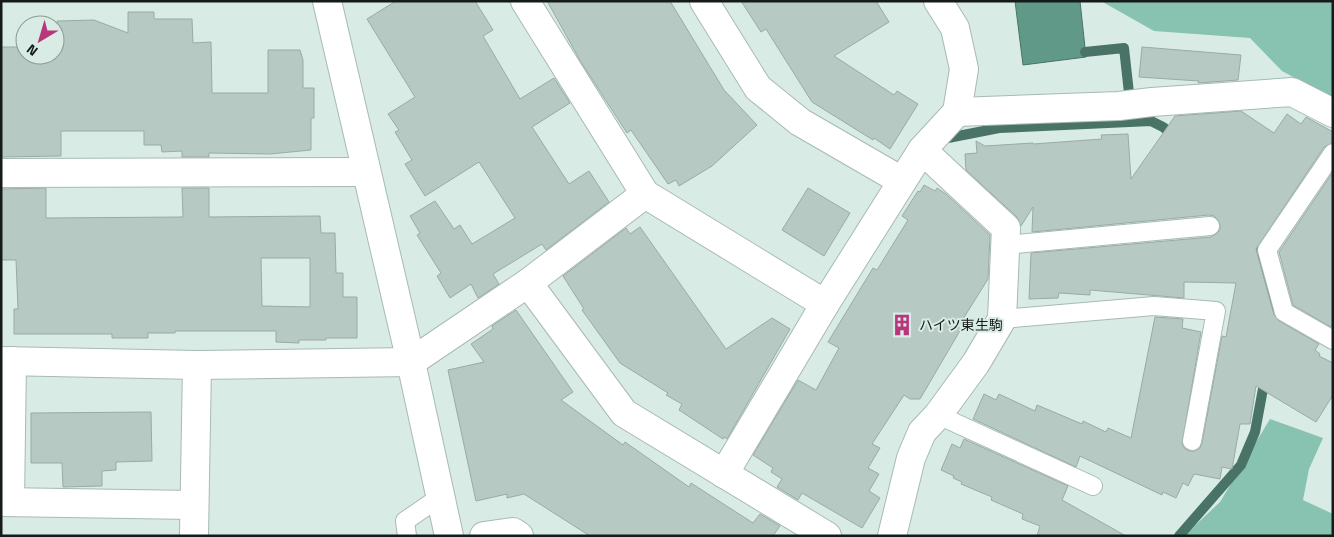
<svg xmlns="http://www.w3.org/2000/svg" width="1334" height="537" font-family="'Titillium Web','Noto Sans JP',sans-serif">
<rect width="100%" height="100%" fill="#d8ebe4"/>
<g fill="#88c2b0">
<polygon points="1101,1 1333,1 1333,100 1325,94 1282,71 1250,38 1154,31"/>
<polygon points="1270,419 1323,438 1309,469 1303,500 1333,514 1333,536 1184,536 1220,502"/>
</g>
<polygon fill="#609988" stroke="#497367" points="1015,1 1080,1 1086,57 1023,65"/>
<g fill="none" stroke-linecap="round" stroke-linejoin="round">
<g stroke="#497367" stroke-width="10">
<polyline points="1085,52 1124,48 1129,93"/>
<polyline points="948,138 999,128 1151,121 1163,127 1176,137"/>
<polyline points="1254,234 1271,307"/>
<polyline points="1179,536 1241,465 1255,432 1265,378"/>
</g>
</g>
<g fill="#b7c9c3" stroke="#99aba4" fill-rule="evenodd">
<polygon points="396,1 475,1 493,30 483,36 520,99 554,78 570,103 532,127 569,184 589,171 609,202 546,250 542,244 493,274 499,284 478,298 471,284 450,298 437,276 441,273 417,235 420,233 410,216 435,201 454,229 460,225 472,244 515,218 479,162 425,196 405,164 412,160 395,132 399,130 388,114 415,97 367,19"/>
<polygon points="547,1 670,1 724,90 757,125 712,166 679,186 676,180 668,184 631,130 627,133 581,62"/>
<polygon points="741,1 876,1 889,22 834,56 894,95 897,91 918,104 890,149 874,138 873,140 812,102 766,29 761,32"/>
<polygon points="128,12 154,12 154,19 192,19 193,43 211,42 212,93 268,93 268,50 300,50 303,60 303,88 314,88 314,118 311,118 311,150 270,154 209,153 209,157 182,157 182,151 162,152 161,145 144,145 144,131 61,131 61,156 1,157 1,47 25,47 25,55 55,55 55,27 58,27 57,21 94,20 128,33"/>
<polygon points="1142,47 1241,55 1238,80 1198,83 1199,81 1139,77"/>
<polygon points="1241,111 1274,133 1287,114 1301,124 1306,117 1333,132 1333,143 1324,147 1256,249 1274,315 1279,321 1319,344 1315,350 1320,354 1319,356 1333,363 1333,395 1316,422 1256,386 1250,424 1240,424 1232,469 1222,467 1220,479 1194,474 1188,486 1183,483 1176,498 1163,492 1162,495 1080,456 1076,467 973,419 984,394 996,400 999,394 1035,411 1037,405 1082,424 1083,421 1106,432 1108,428 1131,438 1155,317 1183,319 1182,328 1201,332 1182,444 1185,449 1190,451 1195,451 1200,448 1202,443 1222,336 1226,337 1236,283 1184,282 1184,298 1090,290 1090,295 1059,293 1058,298 1029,299 1031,253 1211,237 1216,234 1220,230 1220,225 1218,220 1214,216 1209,215 1032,232 1033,207 1021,226 1017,217 966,170 965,154 977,153 976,141 985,146 1033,143 1033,144 1102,139 1101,135 1128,134 1131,179 1175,116"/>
<polygon points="1333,172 1333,324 1331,327 1293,305 1279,252"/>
<polygon points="924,185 935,191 937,188 946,194 990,235 988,279 958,327 961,329 920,399 910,399 904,395 872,444 880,448 868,468 879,474 869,491 880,498 862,528 802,493 798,500 777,487 782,479 771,472 773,468 753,455 798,380 816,390 839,348 828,342 873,268 877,270 908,220 902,216 918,191 920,192"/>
<path d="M46,188V218L183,217L182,188H209V217L320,216L321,233H335L336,273H343V297H357V338H326V340H299V343L276,342V331H175V333H148V338H112V334H14V309H18L16,260H1V189ZM261,258H310V307L262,306Z"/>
<polygon points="808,188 850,213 824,256 782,230"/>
<polygon points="640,227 726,349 772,318 790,329 727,439 724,437 723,439 679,410 682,404 666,395 668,393 620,363 582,310 584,309 563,276 626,228 630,234"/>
<polygon points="516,310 573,392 561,400 623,445 625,442 689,487 691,483 753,523 760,514 780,526 773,536 590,536 524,494 507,498 507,494 476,501 448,370 484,362 471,344 493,329 492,326"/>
<polygon points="151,412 152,461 116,462 116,470 102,471 102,486 63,487 62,463 31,463 31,413"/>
<polygon points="964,439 1068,486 1062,500 1126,536 1037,536 1040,526 1022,519 1023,514 991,500 992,497 961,484 962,482 953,478 954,476 941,470 952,444 960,448"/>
</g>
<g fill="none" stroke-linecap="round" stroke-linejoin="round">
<g stroke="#a7bab3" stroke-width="20">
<g id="service">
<polyline points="1333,153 1267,250 1284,312 1333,340"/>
<polyline points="1005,245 1210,226"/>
<polyline points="1002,319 1154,306 1216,311 1192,441"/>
<polyline points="938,415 1093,486"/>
<polyline points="407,536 405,521 440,497"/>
</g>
</g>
<g stroke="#a7bab3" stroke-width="30">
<g id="pedestrian">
<polyline points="1,502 193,505"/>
<polyline points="10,502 12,361"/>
</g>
</g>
<g stroke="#a7bab3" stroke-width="30">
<g id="minor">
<polyline points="327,1 411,362 449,536"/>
<polyline points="525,1 645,194 825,304 922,150 957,112 964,69 955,28 938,1"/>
<polyline points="704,1 758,88 800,122 902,181"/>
<polyline points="957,112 1119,106 1152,102 1292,92 1333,113"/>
<polyline points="1,173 366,172"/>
<polyline points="528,283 624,413 827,536"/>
<polyline points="1,361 197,365 411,362 528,283 645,194"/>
<polyline points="724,474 825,304"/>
<polyline points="194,536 197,365"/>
<polyline points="484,536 513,532 519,536"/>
<polyline points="892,536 911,458 922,432 938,415 976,363 1002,319 1006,228 922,150"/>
</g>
</g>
<use href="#service" stroke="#fff" stroke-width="18"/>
<use href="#pedestrian" stroke="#fff" stroke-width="28"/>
<use href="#minor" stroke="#fff" stroke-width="28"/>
</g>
<defs>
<g id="building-bare" transform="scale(1.725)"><path d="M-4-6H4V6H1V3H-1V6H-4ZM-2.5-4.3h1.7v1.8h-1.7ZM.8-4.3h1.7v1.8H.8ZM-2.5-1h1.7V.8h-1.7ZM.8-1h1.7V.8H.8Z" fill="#ba367c" stroke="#d8ebe4" stroke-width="2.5" paint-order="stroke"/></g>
</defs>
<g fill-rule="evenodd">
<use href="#building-bare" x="902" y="325"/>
</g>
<g text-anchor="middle" stroke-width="4" stroke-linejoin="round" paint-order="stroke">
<g font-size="14" fill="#141b19" stroke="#d8ebe4" text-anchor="start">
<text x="919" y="330">ハイツ東生駒</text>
</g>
</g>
<rect width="1334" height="537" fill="none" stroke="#141b19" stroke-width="5"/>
<g transform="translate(40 40) rotate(218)"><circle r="24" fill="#d8ebe4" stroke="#8a9893"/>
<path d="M0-4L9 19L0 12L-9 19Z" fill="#ba367c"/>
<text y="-8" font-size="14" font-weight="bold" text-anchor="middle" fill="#141b19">N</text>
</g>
</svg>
